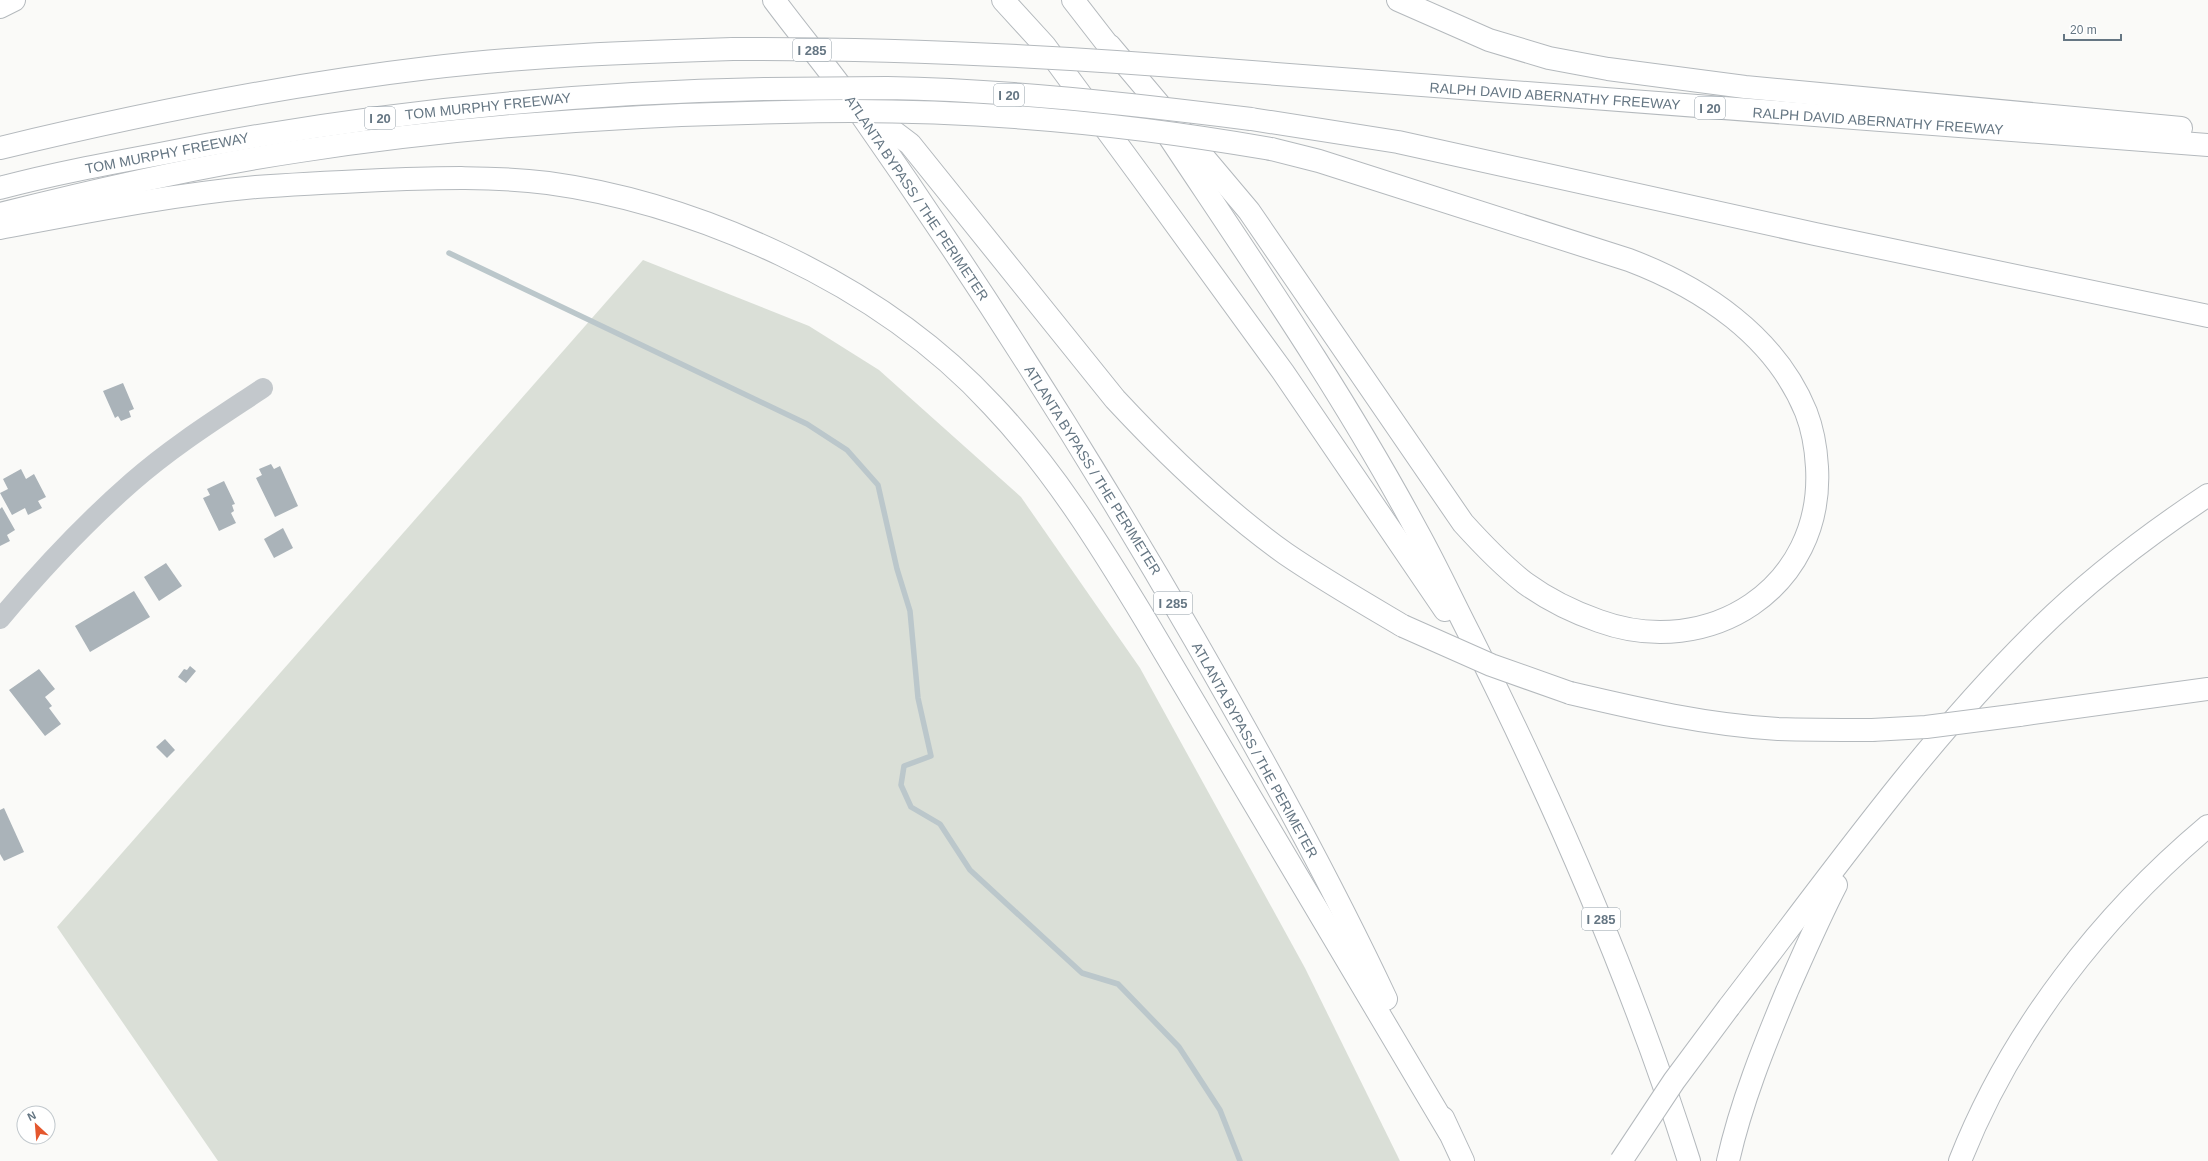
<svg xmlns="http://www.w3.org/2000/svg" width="2208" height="1161" font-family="Helvetica,sans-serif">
<rect width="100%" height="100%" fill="#fafaf8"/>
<polygon fill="#dadfd7" points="643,260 809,326 879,370 1021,497 1140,668 1305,968 1400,1161 218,1161 57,927"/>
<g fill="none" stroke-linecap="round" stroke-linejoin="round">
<polyline stroke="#bbc7cb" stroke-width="5.5" points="449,253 807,424 847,450 878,485 897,569 910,611 918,698 931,756 904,766 901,785 911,807 940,824 970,870 1082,973 1118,984 1179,1047 1220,1110 1240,1161"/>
</g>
<g fill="#aab3b9">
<polygon points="123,383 134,409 129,411 131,417 121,421 118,416 115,418 103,391"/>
<polygon points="271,464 274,469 280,466 298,506 275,517 256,478 262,475 259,469"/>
<polygon points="21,469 26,479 34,474 46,497 38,501 42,508 28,515 25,508 12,515 0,493 8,489 3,479"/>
<polygon points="224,481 235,504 232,505 234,511 231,513 236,523 219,531 203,498 210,495 207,489"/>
<polygon points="2,507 15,530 7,535 10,541 0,546 0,509"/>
<polygon points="283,528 293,548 274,558 264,539"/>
<polygon points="166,563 182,586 159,601 144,577"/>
<polygon points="134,591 150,617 90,652 75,626"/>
<polygon points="190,666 196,671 186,683 178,677 184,669 187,670"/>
<polygon points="39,669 55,689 45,697 52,706 49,708 61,724 45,736 9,690"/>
<polygon points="165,739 175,750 167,758 156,747"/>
<polygon points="4,808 24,852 4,861 0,854 0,810"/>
</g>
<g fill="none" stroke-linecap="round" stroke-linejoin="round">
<g stroke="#b4b9bd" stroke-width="24">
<g id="highway">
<path d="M774,0C800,35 828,68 853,103C975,277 1089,456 1195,640C1262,757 1328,876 1386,999"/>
<polyline points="1003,0 1045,46 1142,178 1283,372 1445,610"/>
<polyline points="1073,0 1118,58"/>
<polyline points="1398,0 1489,40 1549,58 1608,69 1745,87 2181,128"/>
<polyline points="0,7 14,0"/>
<path d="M1110,46L1249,211L1463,523C1482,544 1502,565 1525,583C1547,599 1573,612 1599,621C1709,661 1824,588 1817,467C1816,448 1813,430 1806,412C1775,336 1703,288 1629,260L1319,161L1271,149"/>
<polyline points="1212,69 2208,145"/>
<path d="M865,110L910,144L1115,399C1168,456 1223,509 1286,554C1324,580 1364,603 1403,626"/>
<polyline points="1251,119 1398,142 1815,234 2208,316"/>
<path d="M1166,132C1253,263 1343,393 1417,531C1436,565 1452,600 1470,635C1556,806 1631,978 1689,1161"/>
<path d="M0,148C141,114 284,85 428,68C529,56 631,52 733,49"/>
<path d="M0,188C52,174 106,164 160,154C360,114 562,93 766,89"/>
<path d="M0,214C99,189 199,166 300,151C461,126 623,115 785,112"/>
<path d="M0,228C85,212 170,195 256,187C298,184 340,182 382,180C437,178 493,176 548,183C629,194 708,220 782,255C860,292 933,341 992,405C1053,469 1100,545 1146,621L1449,1132"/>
<path d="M1570,693C1638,709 1707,725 1778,729C1809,730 1841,730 1872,730"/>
<polyline points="2019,715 2208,689"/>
<path d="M1729,1007C1827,880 1920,747 2034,634C2087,581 2146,536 2208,495"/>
<polyline points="1443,1118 1463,1161"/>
<path d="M1728,1161C1741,1103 1764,1046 1787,991C1803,955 1818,920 1836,885"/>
<path d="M1960,1161C2011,1031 2102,915 2208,826"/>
</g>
</g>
<path stroke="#c3c8cc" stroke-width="20" d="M0,619C41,570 84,524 132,482C173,446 218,418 263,388"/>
<use href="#highway" stroke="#fff" stroke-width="22"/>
<g stroke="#b4b9bd" stroke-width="24" stroke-linecap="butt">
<g id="highway-bridge">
<path d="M733,49C893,48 1052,56 1212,69"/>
<path d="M766,89C806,89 847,88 887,88C1008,90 1130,104 1251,119"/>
<path d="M785,112C948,107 1111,121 1271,149"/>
<polyline points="1403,626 1491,665 1570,693"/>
<polyline points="1872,730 1926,727 2019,715"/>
<polyline points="1621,1161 1674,1081 1729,1007"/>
</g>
</g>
<use href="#highway-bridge" stroke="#fff" stroke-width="22"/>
</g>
<g text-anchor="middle" stroke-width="4" stroke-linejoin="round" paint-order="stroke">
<g fill="#fff" stroke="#939fa8" stroke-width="1">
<rect x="793" y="39" width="38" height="22" rx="3"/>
<rect x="994" y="84" width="30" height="22" rx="3"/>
<rect x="1695" y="97" width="30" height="22" rx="3"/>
<rect x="365" y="107" width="30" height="22" rx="3"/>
<rect x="1154" y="592" width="38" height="22" rx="3"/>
<rect x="1582" y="908" width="38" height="22" rx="3"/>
</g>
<g font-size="13" font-weight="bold" fill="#657683">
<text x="812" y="55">I 285</text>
<text x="1009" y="100">I 20</text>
<text x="1710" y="113">I 20</text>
<text x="380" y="123">I 20</text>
<text x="1173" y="608">I 285</text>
<text x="1601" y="924">I 285</text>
</g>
<g font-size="14" fill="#657683" stroke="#fff">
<text transform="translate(1555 96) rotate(4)" y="5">RALPH DAVID ABERNATHY FREEWAY</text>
<text transform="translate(488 106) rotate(-6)" y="5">TOM MURPHY FREEWAY</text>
<text transform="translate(1878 121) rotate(4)" y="5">RALPH DAVID ABERNATHY FREEWAY</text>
<text transform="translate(167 153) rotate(-11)" y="5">TOM MURPHY FREEWAY</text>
<text transform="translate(917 198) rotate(56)" y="5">ATLANTA BYPASS / THE PERIMETER</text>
<text transform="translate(1093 470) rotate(58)" y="5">ATLANTA BYPASS / THE PERIMETER</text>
<text transform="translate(1255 750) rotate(61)" y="5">ATLANTA BYPASS / THE PERIMETER</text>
</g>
</g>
<g transform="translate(36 1125) rotate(334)"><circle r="19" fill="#ffffff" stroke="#c1c8cd"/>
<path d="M0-3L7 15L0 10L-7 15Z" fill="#e4572e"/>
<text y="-6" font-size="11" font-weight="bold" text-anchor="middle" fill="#657683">N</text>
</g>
<path d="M2064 34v6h57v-6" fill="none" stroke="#657683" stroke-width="2"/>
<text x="2070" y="34" font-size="12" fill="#657683" stroke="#ffffff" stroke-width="3" paint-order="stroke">20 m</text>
</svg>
